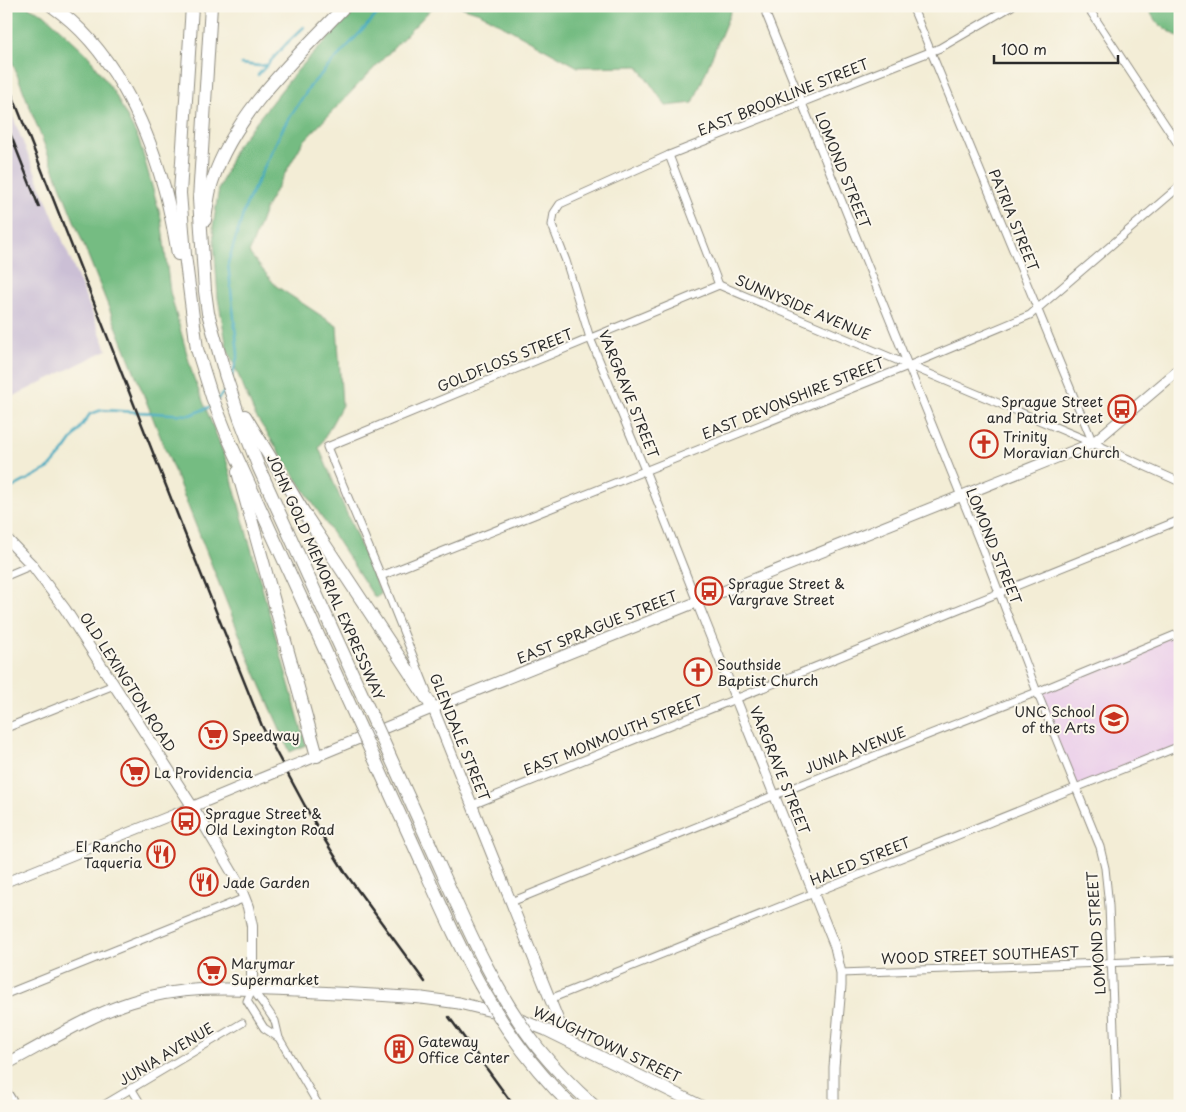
<svg xmlns="http://www.w3.org/2000/svg" width="1186" height="1112" font-family="'Playpen Sans',sans-serif">
<style>
.built{fill:#ecd1ea}
.industrial{fill:#cbbfd5}
.forest{fill:#74bc82;stroke:#507456}
.lines{fill:none;stroke-linecap:round;stroke-linejoin:round}
.stream{stroke:#40a9c0;stroke-width:2.5}
.minor-casing{stroke:#8f8c80;stroke-width:9}
.tertiary-casing{stroke:#8f8c80;stroke-width:11}
.secondary-casing{stroke:#8f8c80;stroke-width:12}
.primary-casing{stroke:#8f8c80;stroke-width:13}
.motorway-casing{stroke:#8f8c80;stroke-width:14}
.minor{stroke:#fff;stroke-width:7}
.tertiary{stroke:#fff;stroke-width:9}
.secondary{stroke:#fff;stroke-width:10}
.primary{stroke:#fff;stroke-width:11}
.motorway{stroke:#fff;stroke-width:12}
.rail{stroke:#2b2b2b;stroke-width:2.5}
.secondary-bridge-casing{stroke:#8f8c80;stroke-width:12;stroke-linecap:butt}
.primary-bridge-casing{stroke:#8f8c80;stroke-width:13;stroke-linecap:butt}
.motorway-bridge-casing{stroke:#8f8c80;stroke-width:14;stroke-linecap:butt}
.secondary-bridge{stroke:#fff;stroke-width:10}
.primary-bridge{stroke:#fff;stroke-width:11}
.motorway-bridge{stroke:#fff;stroke-width:12}
.labels{text-anchor:middle;dominant-baseline:central;stroke-width:4;stroke-linejoin:round;paint-order:stroke}
.street-label{font-size:14px;fill:#2b2b2b;stroke:#fbf7ec}
.poi-label{font-size:14px;fill:#2b2b2b;stroke:#fbf7ec;text-anchor:start}
</style>
<rect width="100%" height="100%" fill="#fbf7ec"/>
<filter id="ink" filterUnits="userSpaceOnUse"><feTurbulence type="fractalNoise" baseFrequency=".02" numOctaves="2"/><feDisplacementMap in="SourceGraphic" scale="10" xChannelSelector="R" yChannelSelector="G"/><feConvolveMatrix kernelMatrix="1 2 1 2 8 2 1 2 1" color-interpolation-filters="sRGB"/></filter>
<filter id="wash" filterUnits="userSpaceOnUse"><feTurbulence type="fractalNoise" baseFrequency=".0096" numOctaves="4" result="noise"/><feDisplacementMap in="SourceGraphic" scale="20" xChannelSelector="R" yChannelSelector="G"/><feGaussianBlur stdDeviation="1.12" result="paint"/><feColorMatrix in="noise" values="0 0 0 0 0 0 0 0 0 0 0 0 0 0 0 0 0 1.4 0 .05"/><feComposite in="paint" operator="in"/></filter>
<g filter="url(#wash)">
<rect width="100%" height="100%" fill="#f3edd6"/>
<polygon class="built" points="1180,633 1180,746 1077,787 1037,692"/>
<polygon class="industrial" points="6,100 107,350 6,400"/>
<g class="forest">
<polygon points="6,6 26,6 44,14 87,54 115,94 139,140 161,218 170,292 193,376 227,462 306,745 290,752 248,656 67,203 6,46"/>
<polygon points="359,6 434,6 303,142 266,207 249,253 276,286 337,326 342,405 319,448 381,594 375,598 255,415 227,348 218,298 213,227 219,188 236,147 295,73"/>
<polygon points="458,6 733,6 693,103 666,106 638,66 578,67 480,13"/>
<polygon points="1146,6 1180,6 1180,38 1157,23"/>
</g>
<g class="lines">
<g class="stream">
<polyline points="241,64 259,66 266,65"/>
<polyline points="258,75 286,44 304,27"/>
<polyline points="231,379 238,354 228,263 246,205 284,126 311,85 385,6"/>
<polyline points="217,400 225,391"/>
<polyline points="6,491 49,468 64,451 90,414 102,410 190,415 212,406"/>
</g>
</g>
</g>
<g filter="url(#ink)">
<g class="lines">
<g class="minor-casing">
<g id="minor">
<polyline points="912,6 1093,443"/>
<polyline points="1087,6 1180,147"/>
<polyline points="766,14 982,548 1037,692 1100,847 1105,868 1109,906 1117,1106"/>
<polyline points="669,155 719,285"/>
<polyline points="719,285 1093,443 1180,482"/>
<polyline points="6,576 32,565"/>
<polyline points="381,576 908,366 1030,315 1180,186"/>
<polyline points="697,602 645,470 590,338 566,261 552,225 554,213 560,204 669,155 940,48 1012,6"/>
<polyline points="427,691 381,576 327,447 719,285"/>
<polyline points="6,728 114,685"/>
<polyline points="472,805 1180,520"/>
<polyline points="511,902 775,795 1037,692 1180,633"/>
<polyline points="841,973 1180,960"/>
<polyline points="6,994 245,898"/>
<polyline points="550,999 1180,746"/>
<polyline points="279,1038 264,1028 247,1001 252,989 264,1005 275,1021 279,1038 319,1106"/>
<polyline points="131,1088 142,1106"/>
<polyline points="6,1090 16,1106"/>
<polyline points="102,1106 242,1023"/>
</g>
</g>
<g class="tertiary-casing">
<g id="tertiary">
<polyline points="697,602 835,947 841,973 841,986 834,1067 834,1106"/>
<polyline points="6,882 192,807"/>
</g>
</g>
<g class="secondary-casing">
<g id="secondary">
<polyline points="6,538 32,565 65,609 203,823 239,884 248,907 252,926 252,989"/>
<polyline points="433,708 566,1039"/>
<polyline points="300,763 433,708 1093,443 1180,369"/>
<polyline points="192,807 279,771"/>
</g>
</g>
<g class="primary-casing">
<g id="primary">
<polyline points="459,1003 508,1015 546,1030 701,1106"/>
<path d="M 6,1064 C 47,1043 87,1016 131,1002 C 185,984 242,989 297,991 C 339,993 380,995 422,998"/>
</g>
</g>
<g class="motorway-casing">
<g id="motorway">
<path d="M 52,6 C 111,47 145,120 164,187 C 170,208 174,231 178,254"/>
<polyline points="192,6 180,193 185,255 197,349 212,397 229,440 355,716"/>
<polyline points="211,6 199,199 205,291 208,313 225,374 240,419 259,468 369,710"/>
<path d="M 205,220 C 207,207 208,194 212,182 C 235,112 296,58 345,6"/>
<polyline points="245,416 306,516 433,708"/>
<polyline points="238,472 317,756"/>
<polyline points="388,752 427,838"/>
<polyline points="374,758 411,839"/>
</g>
</g>
<use href="#minor" class="minor"/>
<use href="#tertiary" class="tertiary"/>
<use href="#secondary" class="secondary"/>
<use href="#primary" class="primary"/>
<use href="#motorway" class="motorway"/>
<g class="rail">
<polyline points="6,79 185,534 262,726 305,806 326,842 346,874 425,982"/>
<polyline points="6,123 39,207"/>
<polyline points="449,1017 514,1106"/>
</g>
<g class="secondary-bridge-casing">
<polyline id="secondary-bridge" points="279,771 300,763"/>
</g>
<g class="primary-bridge-casing">
<polyline id="primary-bridge" points="422,998 459,1003"/>
</g>
<g class="motorway-bridge-casing">
<g id="motorway-bridge">
<polyline points="369,710 388,752"/>
<polyline points="355,716 374,758"/>
<path d="M 427,838 C 460,910 489,985 538,1048 C 555,1069 574,1088 594,1106"/>
<path d="M 411,839 C 456,938 491,1029 572,1106"/>
</g>
</g>
<use href="#secondary-bridge" class="secondary-bridge"/>
<use href="#primary-bridge" class="primary-bridge"/>
<use href="#motorway-bridge" class="motorway-bridge"/>
</g>
</g>
<defs>
<g id="bus-ring" transform="scale(1.4375)"><circle r="9.5" fill="#fbf7ec" stroke="#c8321e" stroke-width="1.5"/><path d="M-5-6H5V4H4V6H2V4H-2V6H-4V4H-5ZM-3.5-4V0h7V-4ZM-3.5 1.2v1.5H-2V1.2ZM2 1.2v1.5H3.5V1.2Z" fill="#c8321e"/></g>
<g id="church-ring" transform="scale(1.4375)"><circle r="9.5" fill="#fbf7ec" stroke="#c8321e" stroke-width="1.5"/><path d="M-1.2-6h2.4v3.5h3.3v2.4h-3.3V6h-2.4V-.1h-3.3v-2.4h3.3Z" fill="#c8321e"/></g>
<g id="university-ring" transform="scale(1.4375)"><circle r="9.5" fill="#fbf7ec" stroke="#c8321e" stroke-width="1.5"/><path d="M0-5L7-2L0 1L-7-2ZM-4 1L0 2.5L4 1V4Q0 6-4 4Z" fill="#c8321e"/></g>
<g id="supermarket-ring" transform="scale(1.4375)"><circle r="9.5" fill="#fbf7ec" stroke="#c8321e" stroke-width="1.5"/><path d="M-6-5.5h2.5l.6 2H6L4.5 2H-2.5L-4.4-4H-6ZM-1.5 3.2a1.3 1.3 0 1 0 .1 0ZM3 3.2a1.3 1.3 0 1 0 .1 0Z" fill="#c8321e"/></g>
<g id="restaurant-ring" transform="scale(1.4375)"><circle r="9.5" fill="#fbf7ec" stroke="#c8321e" stroke-width="1.5"/><path d="M-5-6h1v4h1v-4h1v4h1v-4h1v5L-1.5 .5V6h-2V.5L-5-1ZM5-6V6H3V1.5H1.5Q1.5-4 5-6Z" fill="#c8321e"/></g>
<g id="building-ring" transform="scale(1.4375)"><circle r="9.5" fill="#fbf7ec" stroke="#c8321e" stroke-width="1.5"/><path d="M-4-6H4V6H1V3H-1V6H-4ZM-2.5-4.3h1.7v1.8h-1.7ZM.8-4.3h1.7v1.8H.8ZM-2.5-1h1.7V.8h-1.7ZM.8-1h1.7V.8H.8Z" fill="#c8321e"/></g>
</defs>
<g fill-rule="evenodd">
<use href="#bus-ring" x="1122" y="409"/>
<use href="#church-ring" x="984" y="444"/>
<use href="#bus-ring" x="709" y="591"/>
<use href="#church-ring" x="698" y="672"/>
<use href="#university-ring" x="1114" y="719"/>
<use href="#supermarket-ring" x="213" y="735"/>
<use href="#supermarket-ring" x="135" y="772"/>
<use href="#bus-ring" x="186" y="821"/>
<use href="#restaurant-ring" x="161" y="854"/>
<use href="#restaurant-ring" x="204" y="882"/>
<use href="#supermarket-ring" x="212" y="971"/>
<use href="#building-ring" x="399" y="1049"/>
</g>
<g class="labels">
<g class="street-label">
<text transform="translate(783 97) rotate(-22)">EAST BROOKLINE STREET</text>
<text transform="translate(843 170) rotate(68)">LOMOND STREET</text>
<text transform="translate(1014 220) rotate(68)">PATRIA STREET</text>
<text transform="translate(803 307) rotate(23)">SUNNYSIDE AVENUE</text>
<text transform="translate(505 360) rotate(-22)">GOLDFLOSS STREET</text>
<text transform="translate(629 394) rotate(68)">VARGRAVE STREET</text>
<text transform="translate(793 398) rotate(-22)">EAST DEVONSHIRE STREET</text>
<text transform="translate(994 546) rotate(68)">LOMOND STREET</text>
<text transform="translate(326 577) rotate(66)">JOHN GOLD MEMORIAL EXPRESSWAY</text>
<text transform="translate(597 627) rotate(-22)">EAST SPRAGUE STREET</text>
<text transform="translate(128 682) rotate(57)">OLD LEXINGTON ROAD</text>
<text transform="translate(613 735) rotate(-22)">EAST MONMOUTH STREET</text>
<text transform="translate(460 737) rotate(68)">GLENDALE STREET</text>
<text transform="translate(855 750) rotate(-21)">JUNIA AVENUE</text>
<text transform="translate(780 770) rotate(68)">VARGRAVE STREET</text>
<text transform="translate(860 861) rotate(-22)">HALED STREET</text>
<text transform="translate(1096 933) rotate(-94)">LOMOND STREET</text>
<text transform="translate(980 955) rotate(-2)">WOOD STREET SOUTHEAST</text>
<text transform="translate(607 1044) rotate(25)">WAUGHTOWN STREET</text>
<text transform="translate(166 1054) rotate(-31)">JUNIA AVENUE</text>
</g>
<g class="poi-label">
<text x="1103" y="401" text-anchor="end">Sprague Street<tspan x="1103" dy="16">and Patria Street</tspan></text>
<text x="1003" y="436">Trinity<tspan x="1003" dy="16">Moravian Church</tspan></text>
<text x="728" y="583">Sprague Street &amp;<tspan x="728" dy="16">Vargrave Street</tspan></text>
<text x="717" y="664">Southside<tspan x="717" dy="16">Baptist Church</tspan></text>
<text x="1095" y="711" text-anchor="end">UNC School<tspan x="1095" dy="16">of the Arts</tspan></text>
<text x="232" y="735">Speedway</text>
<text x="154" y="772">La Providencia</text>
<text x="205" y="813">Sprague Street &amp;<tspan x="205" dy="16">Old Lexington Road</tspan></text>
<text x="142" y="846" text-anchor="end">El Rancho<tspan x="142" dy="16">Taqueria</tspan></text>
<text x="223" y="882">Jade Garden</text>
<text x="231" y="963">Marymar<tspan x="231" dy="16">Supermarket</tspan></text>
<text x="418" y="1041">Gateway<tspan x="418" dy="16">Office Center</tspan></text>
</g>
</g>
<rect width="1186" height="1112" fill="none" stroke="#fbf7ec" stroke-width="25"/>
<path d="M994 55v8h124v-8" fill="none" stroke="#2b2b2b" stroke-width="2.5"/>
<text x="1001" y="55" font-size="15" fill="#2b2b2b" stroke="#fbf7ec" stroke-width="4" paint-order="stroke">100 m</text>
</svg>
